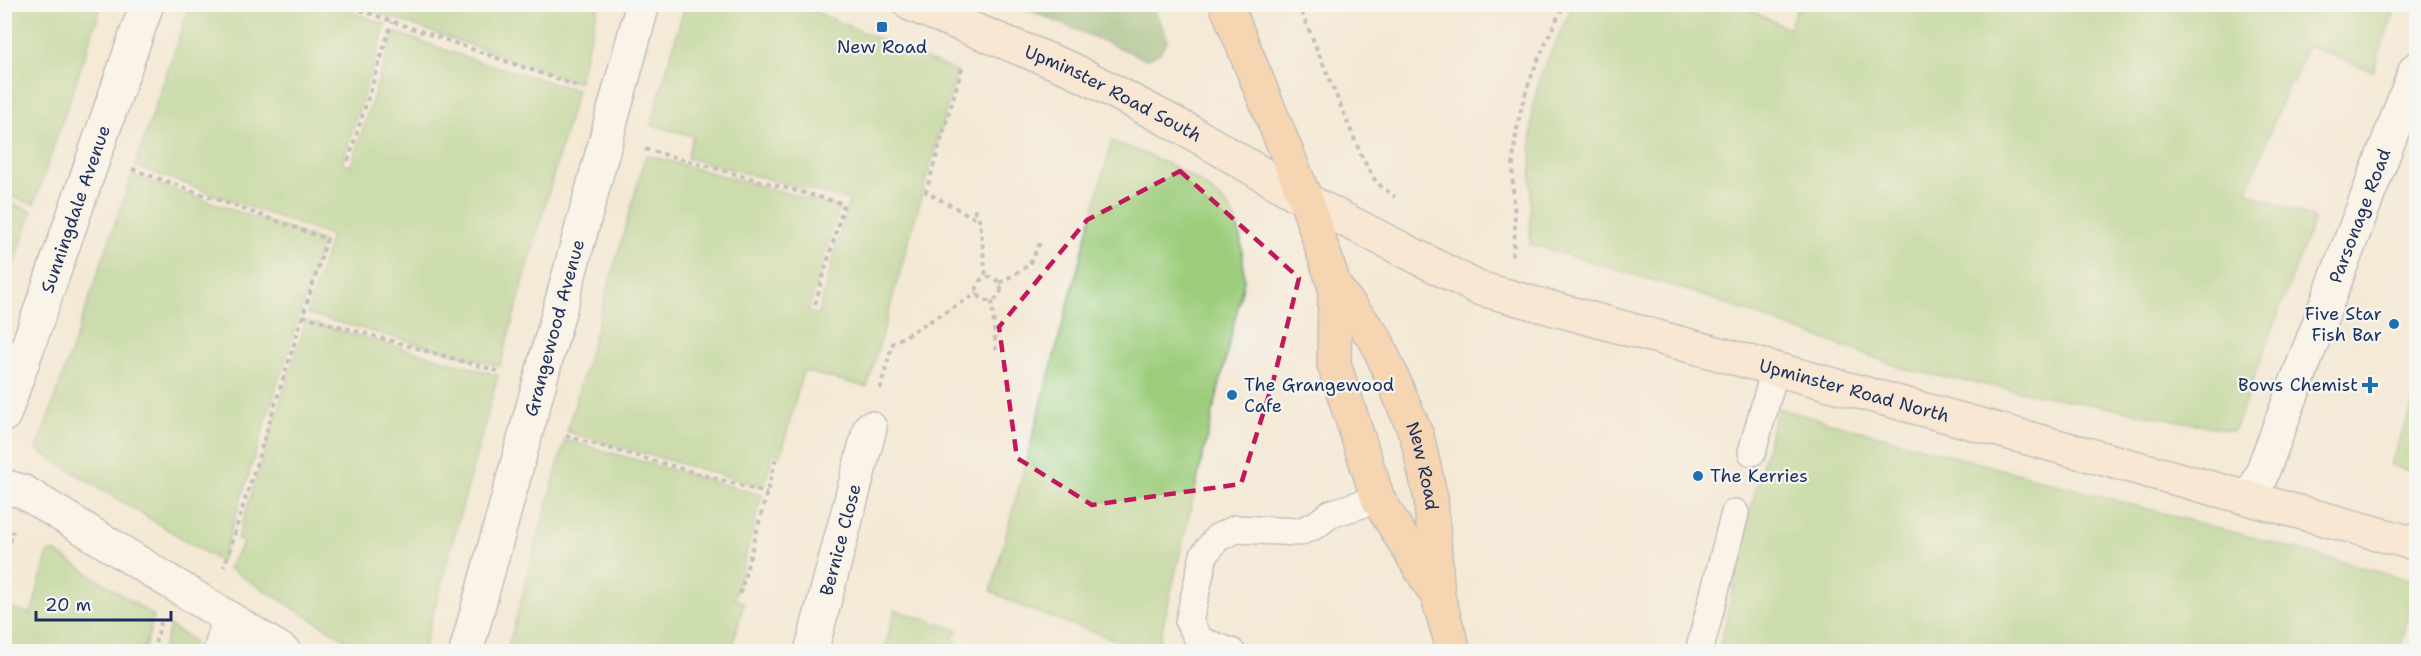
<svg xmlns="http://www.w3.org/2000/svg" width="2421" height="656" font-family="'Shantell Sans',sans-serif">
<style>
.green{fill:#9dcd7c;stroke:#5c7e6d;stroke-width:1.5}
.forest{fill:#7eb06c;stroke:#4c7065;stroke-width:1.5}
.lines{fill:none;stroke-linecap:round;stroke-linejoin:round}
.lane-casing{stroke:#888c9a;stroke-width:30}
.street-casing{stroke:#888c9a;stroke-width:36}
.secondary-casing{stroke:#888c9a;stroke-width:36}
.primary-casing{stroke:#888c9a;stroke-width:36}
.path{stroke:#888c9a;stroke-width:4;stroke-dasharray:4.5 4.5;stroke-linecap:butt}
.lane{stroke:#fff;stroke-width:27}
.street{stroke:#fff;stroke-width:33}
.secondary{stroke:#fde4d0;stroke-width:33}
.primary{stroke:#f9bc8a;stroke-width:33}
.marked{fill:none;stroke:#c2185b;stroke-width:4.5;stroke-dasharray:12 8;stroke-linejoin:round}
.poi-dot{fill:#1f6fb2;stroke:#f6f6f2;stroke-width:2}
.labels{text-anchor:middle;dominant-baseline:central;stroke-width:4.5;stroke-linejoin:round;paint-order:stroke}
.poi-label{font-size:18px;fill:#1b2f5e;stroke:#f6f6f2;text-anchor:end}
.street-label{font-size:18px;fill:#1b2f5e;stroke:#f6f6f2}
</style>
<rect width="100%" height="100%" fill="#f6f6f2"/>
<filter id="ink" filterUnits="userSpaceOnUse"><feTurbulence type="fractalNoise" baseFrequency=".0167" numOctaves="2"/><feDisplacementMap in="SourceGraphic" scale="12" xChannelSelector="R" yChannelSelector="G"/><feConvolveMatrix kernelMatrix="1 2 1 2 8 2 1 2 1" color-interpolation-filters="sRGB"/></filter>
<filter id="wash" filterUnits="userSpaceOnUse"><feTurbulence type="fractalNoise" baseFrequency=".008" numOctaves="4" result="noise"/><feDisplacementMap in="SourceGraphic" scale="24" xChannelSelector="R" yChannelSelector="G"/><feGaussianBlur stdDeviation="1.35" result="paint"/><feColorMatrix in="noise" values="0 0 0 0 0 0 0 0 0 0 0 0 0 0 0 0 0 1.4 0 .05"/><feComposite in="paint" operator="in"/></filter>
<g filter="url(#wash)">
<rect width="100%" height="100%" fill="#f4e9d6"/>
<g class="green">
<polygon points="5,4 102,5 34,204 5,194"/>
<polygon points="1799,4 2397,5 2373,71 2307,46 2293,83 2289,82 2247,192 2314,219 2234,431 1911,371 1693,292 1530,244 1532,109 1542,71 1573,5 1740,5 1789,29"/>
<polygon points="190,5 331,5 386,24 342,163 351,166 394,32 477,61 577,90 500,366 307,314 331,236 135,166"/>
<polygon points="356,5 599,5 578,83"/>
<polygon points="685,5 799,5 957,72 867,387 803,371 781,455 773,453 764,487 567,432 646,155 839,207 808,312 818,314 849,200 687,158 693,136 651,125"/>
<path d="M 1112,141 C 1149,155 1205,176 1230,210 C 1241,224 1244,263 1244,281 L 1157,651 L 1148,651 L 1027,609 L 991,591 Z"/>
<polygon points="132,175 323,241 221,562 37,450"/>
<polygon points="5,202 32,211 5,290 4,202"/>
<polygon points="306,321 498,375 423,651 364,651 228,568 244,542 237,539"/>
<polygon points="2416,397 2416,473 2390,465"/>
<polygon points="1777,408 2416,582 2400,651 1719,652 1749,516"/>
<polygon points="565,440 762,495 734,599 744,602 731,651 507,651"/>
<polygon points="48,552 56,552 154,616 144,651 5,651 5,606 31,614"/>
<polygon points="895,610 959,630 952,637 965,651 884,651"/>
<polygon points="170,626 194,641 192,651 162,651"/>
</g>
<polygon class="forest" points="1017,5 1152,5 1168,39 1159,54 1146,59"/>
</g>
<g filter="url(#ink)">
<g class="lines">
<g class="lane-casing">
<g id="lane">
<polyline points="1752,452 1775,369"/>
<polyline points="1231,652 1200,641 1189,622 1204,555 1217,538 1236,529 1299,532 1316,525 1330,514 1378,499"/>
<polyline points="1699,652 1735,513"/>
</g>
</g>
<g class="street-casing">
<g id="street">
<path id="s1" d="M 4,415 L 147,4"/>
<polyline points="4,486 24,492 284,652"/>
<path id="s2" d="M 2252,499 L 2416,69"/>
<polyline points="220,652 229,619"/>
<path id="s3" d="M 466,652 L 643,4"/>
<path id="s4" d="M 811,652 L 870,428"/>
</g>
</g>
<g class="secondary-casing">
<g id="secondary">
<path id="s5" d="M 910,4 L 1071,69 L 1191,132 L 1306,200 L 1478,288 L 2416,544"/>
</g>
</g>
<g class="primary-casing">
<g id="primary">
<polyline points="1226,4 1306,200 1335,287 1334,364 1378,499 1438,597"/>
<path id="s6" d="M 1335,287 L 1376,340 L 1417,436 L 1431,499 L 1438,597 L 1454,652"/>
</g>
</g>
<g class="path">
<polyline points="343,4 580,87"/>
<polyline points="1298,4 1362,157 1376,182 1395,197"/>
<polyline points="962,68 926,192 980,221"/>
<polyline points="645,149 844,204 814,308"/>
<polyline points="348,161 392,22"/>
<polyline points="132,169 327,239 224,567"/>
<polyline points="974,209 980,221 986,278"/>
<path d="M 1512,256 C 1519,225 1511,195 1513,164 C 1517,99 1536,63 1564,4"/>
<circle cx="989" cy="289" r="12"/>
<polyline points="1000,283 1029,265 1041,241"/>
<polyline points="992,301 996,350"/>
<polyline points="303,316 501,372"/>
<polyline points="880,389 893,343 978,293"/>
<polyline points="566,436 767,493"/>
<polyline points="4,559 13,531"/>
<polyline points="740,594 776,458"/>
<polyline points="153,652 161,622"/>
</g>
<use href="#lane" class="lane"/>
<use href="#street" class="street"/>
<use href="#secondary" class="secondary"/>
<use href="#primary" class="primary"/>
</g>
</g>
<path d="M0 0H2421V656H0ZM 1180,171 L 1299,278 L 1273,382 L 1241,484 L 1092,505 L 1017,458 L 999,327 L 1087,220 Z" fill="#f4e9d6" fill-opacity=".55" fill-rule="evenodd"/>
<path class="marked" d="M 1180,171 L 1299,278 L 1273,382 L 1241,484 L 1092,505 L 1017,458 L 999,327 L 1087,220 Z"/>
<g class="poi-dot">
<rect x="876" y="21" width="12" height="12" rx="3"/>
<circle cx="2394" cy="324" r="6"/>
<path d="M2367 376h6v6h6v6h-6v6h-6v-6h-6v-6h6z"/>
<circle cx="1232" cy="395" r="6"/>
<circle cx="1698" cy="476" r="6"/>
</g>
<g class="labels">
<g class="poi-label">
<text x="882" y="47" text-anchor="middle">New Road</text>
<text x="2382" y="314">Five Star<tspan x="2382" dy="21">Fish Bar</tspan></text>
<text x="1244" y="385" text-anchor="start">The Grangewood<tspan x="1244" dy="21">Cafe</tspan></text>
<text x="2358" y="385">Bows Chemist</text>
<text x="1710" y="476" text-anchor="start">The Kerries</text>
</g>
<g class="street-label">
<text stroke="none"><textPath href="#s5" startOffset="222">Upminster Road South</textPath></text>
<text stroke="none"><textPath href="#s1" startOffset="218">Sunningdale Avenue</textPath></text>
<text stroke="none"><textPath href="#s2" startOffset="303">Parsonage Road</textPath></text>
<text stroke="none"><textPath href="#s3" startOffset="336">Grangewood Avenue</textPath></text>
<text stroke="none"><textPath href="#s5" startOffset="1026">Upminster Road North</textPath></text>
<text stroke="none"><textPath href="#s6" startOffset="202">New Road</textPath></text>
<text stroke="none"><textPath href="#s4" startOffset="116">Bernice Close</textPath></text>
</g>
</g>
<rect width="2421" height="656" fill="none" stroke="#f6f6f2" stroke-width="24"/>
<path d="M36 611v9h135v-9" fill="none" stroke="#1b2f5e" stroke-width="3"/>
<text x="45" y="611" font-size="18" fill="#1b2f5e" stroke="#f6f6f2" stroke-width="4.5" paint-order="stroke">20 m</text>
</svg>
